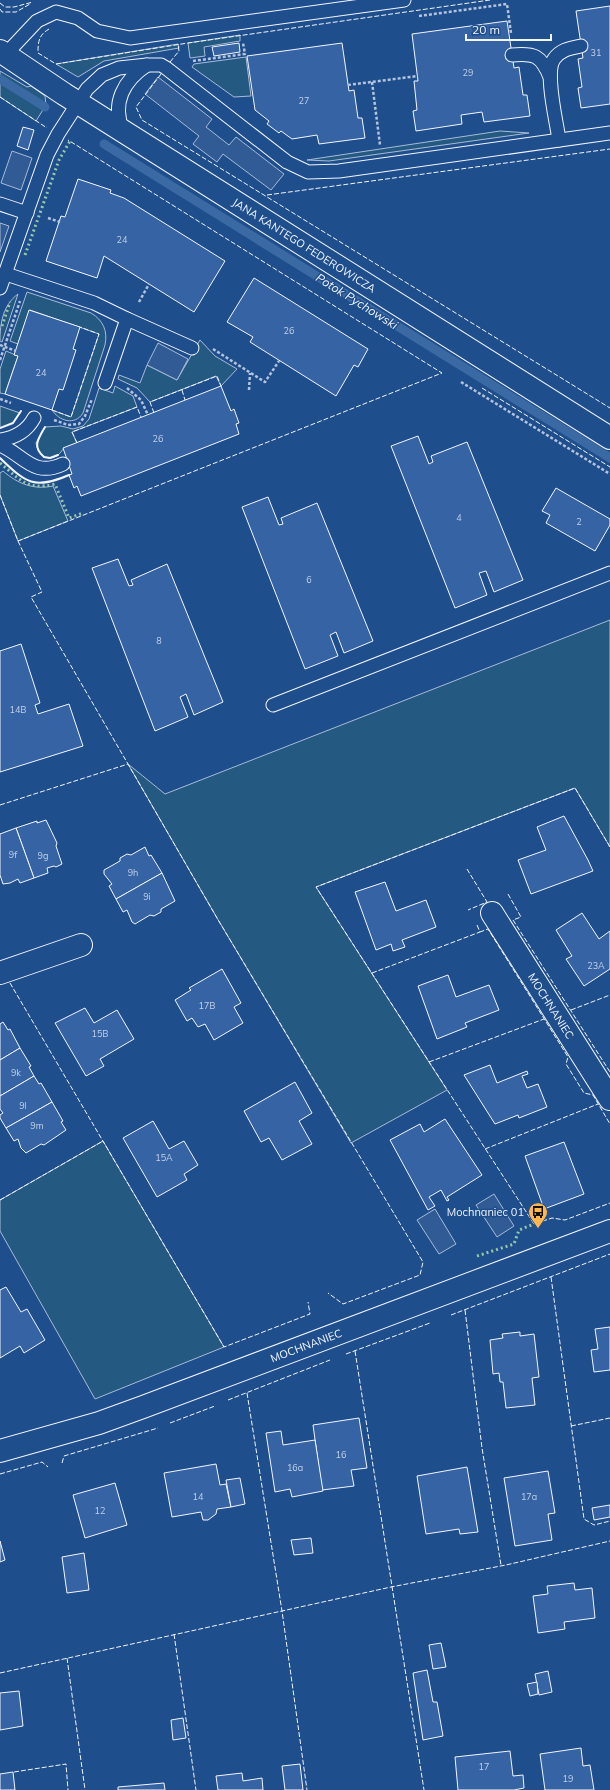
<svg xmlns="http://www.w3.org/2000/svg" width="610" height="1790" font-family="Mulish,sans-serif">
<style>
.green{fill:#245a82;stroke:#a8bbd7}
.parking{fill:#305b95;stroke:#a8bbd7}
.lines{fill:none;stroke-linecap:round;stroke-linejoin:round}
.stream{stroke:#3b69a3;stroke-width:9}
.building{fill:#3563a3;stroke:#f2f6ff}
.service-casing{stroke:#f2f6ff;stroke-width:15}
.minor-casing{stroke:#f2f6ff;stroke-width:24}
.path{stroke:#b3c4dc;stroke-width:2.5;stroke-dasharray:3 2;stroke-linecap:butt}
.service{stroke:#1f4e8c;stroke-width:13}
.minor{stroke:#1f4e8c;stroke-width:22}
.hedge{stroke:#97c8a6;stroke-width:3;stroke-dasharray:2 3;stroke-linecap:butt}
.fence{stroke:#f2f6ff;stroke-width:1;stroke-dasharray:5 2;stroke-linecap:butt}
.wall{stroke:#f2f6ff;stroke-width:2}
.labels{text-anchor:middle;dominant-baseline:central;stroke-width:3;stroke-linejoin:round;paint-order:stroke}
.number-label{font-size:9px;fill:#c3d1e8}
.street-label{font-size:11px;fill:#f2f6ff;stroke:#1f4e8c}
.poi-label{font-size:11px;fill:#f2f6ff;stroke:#1f4e8c;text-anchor:end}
.water-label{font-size:12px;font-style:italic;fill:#f2f6ff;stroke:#1f4e8c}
</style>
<rect width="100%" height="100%" fill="#1f4e8c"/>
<g class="green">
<polygon points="240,35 240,41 204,47 205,56 190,58 188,43"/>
<polygon points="178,44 179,48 104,61 78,77 56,64"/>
<polygon points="246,57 251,96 234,97 192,67 194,64"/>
<polygon points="0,71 27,87 31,86 45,96 46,105 36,121 0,97"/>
<polygon points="500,131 529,133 329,161 307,160"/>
<path d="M 27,292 L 91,313 C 103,320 108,331 105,345 L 83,413 C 75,426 59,421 52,410 L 71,417 L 99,334 L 30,310 L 18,344 L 10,341 Z"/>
<path d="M 18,294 L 2,342 L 0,341 C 0,323 3,305 18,294 Z"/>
<polygon points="200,340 215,356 237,369 221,386 216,376 150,402 137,388 118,379 119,375 140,383 147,365 177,380"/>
<polygon points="6,351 18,356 5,394 0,393 0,369"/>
<path d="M 115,386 L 133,396 L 137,407 L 72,432 L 77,443 C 73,445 68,446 65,448 C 62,449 61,453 58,455 C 47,463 38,454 36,443 L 45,427 L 61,426 L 73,429 L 83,426 L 89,419 L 99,388 L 113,393 Z"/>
<polygon points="0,406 20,413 13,423 0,428"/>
<path d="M 3,471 C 18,484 34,490 53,486 L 68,521 L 18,541 L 0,495 L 0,473 Z"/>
<polygon points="610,620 610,847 575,788 316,887 447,1090 351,1143 217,918 128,764 165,794"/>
<polygon points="103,1141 224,1347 95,1399 0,1231 0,1200"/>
</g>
<g class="parking">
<polygon points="158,77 212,119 206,127 229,145 236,137 284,174 271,190 223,154 217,162 193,144 199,136 145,94"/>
<polygon points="12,151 32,158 21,190 1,183"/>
<polygon points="0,223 9,226 0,252"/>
<polygon points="158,343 188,359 177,380 147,365"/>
<polygon points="494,1194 514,1226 497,1237 476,1205"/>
<polygon points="435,1209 456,1244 439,1254 417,1220"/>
</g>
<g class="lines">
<g class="stream">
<polyline points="0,79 45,107"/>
<polyline points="104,144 610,458"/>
</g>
</g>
<g class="building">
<polygon points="610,6 610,104 581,108 578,88 582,87 578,59 583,58 576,11"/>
<polygon points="507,21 514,68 519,67 523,95 527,95 530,116 484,122 482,112 461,115 462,124 416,131 413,111 417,110 414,81 418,81 412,34"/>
<polygon points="239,43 240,52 214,56 212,47"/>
<polygon points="342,43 349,91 354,90 358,118 362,118 365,138 319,144 317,135 292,139 281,131 279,133 267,124 269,121 255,110 247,56"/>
<polygon points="23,127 34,130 28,150 17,146"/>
<polygon points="78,179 111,190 110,193 124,198 225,261 194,312 104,256 97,278 46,261 61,216 65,217"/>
<polygon points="254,278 368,349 358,367 354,365 336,396 250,342 253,337 227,322"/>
<polygon points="29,310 80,327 73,349 76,350 63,390 59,389 52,410 5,394 18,356 14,355"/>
<polygon points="221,386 231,411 234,409 239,423 236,424 239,434 81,496 77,486 74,488 69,475 72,474 63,448"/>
<polygon points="418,436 429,464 433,462 431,456 467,442 523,580 494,592 486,571 479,573 487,595 455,608 391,446"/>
<polygon points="556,488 610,519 610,525 595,551 546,523 550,515 542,511"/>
<polygon points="268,497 279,525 283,524 281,518 317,503 373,641 344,653 336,632 330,635 338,656 305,669 242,507"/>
<polygon points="118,559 129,586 133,585 131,580 167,564 223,702 194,715 186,694 180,697 188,717 155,731 92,568"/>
<polygon points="21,644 40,703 35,705 38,714 69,704 83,746 0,772 0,651"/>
<polygon points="564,816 588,860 593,871 531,894 518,860 546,850 537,827"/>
<polygon points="46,820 57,843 56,846 62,864 56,867 54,866 47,868 48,873 34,878 16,828 37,821 37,823"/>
<polygon points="16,828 34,878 20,883 18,879 10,883 3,884 0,875 0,834"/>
<polygon points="145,847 149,856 151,855 162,873 116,899 109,886 112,884 104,874 104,870 120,861 120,858 127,854 131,855"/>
<polygon points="162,873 175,901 161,909 161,912 154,916 150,915 135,924 132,922 127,910 123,912 116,899"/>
<polygon points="385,882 396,911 426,900 436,927 402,940 405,947 393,951 391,944 376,950 355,892"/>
<polygon points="582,913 599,939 610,931 610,969 584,986 566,959 572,956 556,930"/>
<polygon points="222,969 241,1003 234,1007 243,1023 214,1040 205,1024 198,1027 192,1018 187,1021 175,1000 191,990 189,988"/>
<polygon points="448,975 456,997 489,985 499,1010 465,1023 467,1027 437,1039 418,986"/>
<polygon points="85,1008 94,1023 117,1010 134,1039 100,1059 104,1066 86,1076 55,1023"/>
<polygon points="3,1022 8,1030 10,1029 20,1048 0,1060 0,1024"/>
<polygon points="20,1048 31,1066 29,1067 34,1076 0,1096 0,1060"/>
<polygon points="490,1065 497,1083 527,1071 528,1074 522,1076 527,1088 538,1084 547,1107 519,1118 518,1115 495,1124 464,1075"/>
<polygon points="34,1076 39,1084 41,1083 52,1102 6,1128 0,1118 0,1115 3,1113 0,1109 0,1096"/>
<polygon points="295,1082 312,1113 299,1121 312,1144 282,1160 269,1138 261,1142 244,1111"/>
<polygon points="52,1102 63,1121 61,1122 66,1130 44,1145 41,1144 26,1153 21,1148 18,1139 14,1141 6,1128"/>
<polygon points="445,1119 482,1175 447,1197 449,1200 447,1201 441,1190 429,1197 435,1206 428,1210 390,1140 420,1124 424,1132"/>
<polygon points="153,1121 169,1149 184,1141 198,1165 184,1174 187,1180 157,1197 123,1138"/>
<polygon points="564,1142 584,1194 544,1209 525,1156"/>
<polygon points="6,1287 21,1312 27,1309 45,1340 24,1353 20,1346 0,1358 0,1290"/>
<polygon points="610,1327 610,1370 594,1372 591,1350 598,1349 595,1329"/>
<polygon points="520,1332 520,1336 534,1334 539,1377 532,1378 535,1405 506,1408 503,1382 500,1382 499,1373 493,1374 490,1340 503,1338 502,1334"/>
<polygon points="359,1418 367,1468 351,1470 354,1486 322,1490 313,1425"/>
<polygon points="281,1431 283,1445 315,1440 323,1491 292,1497 290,1489 275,1492 266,1433"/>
<polygon points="216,1464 220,1485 226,1484 231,1507 217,1509 216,1514 208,1520 203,1520 201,1512 172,1517 164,1473"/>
<polygon points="467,1467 478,1532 460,1534 459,1529 426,1534 417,1476"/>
<polygon points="548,1471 555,1513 548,1514 552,1540 515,1546 504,1478"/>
<polygon points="240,1478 245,1504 231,1507 226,1480"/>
<polygon points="115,1483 127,1525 85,1538 73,1495"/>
<polygon points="610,1505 610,1517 594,1520 592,1508"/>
<polygon points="311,1538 313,1553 294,1555 291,1540"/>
<polygon points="0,1541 5,1560 0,1562"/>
<polygon points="84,1553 89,1590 67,1593 62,1557"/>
<polygon points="574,1583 575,1590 592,1588 595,1618 564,1622 565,1629 538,1633 533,1596 548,1594 547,1586"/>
<polygon points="441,1643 446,1667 433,1669 429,1645"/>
<polygon points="427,1670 433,1702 437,1702 443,1736 423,1740 413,1673"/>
<polygon points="548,1671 552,1692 539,1695 535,1674"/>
<polygon points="537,1682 538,1694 530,1696 527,1684"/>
<polygon points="19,1691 23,1726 0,1730 0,1693"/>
<polygon points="183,1718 186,1738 173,1740 171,1720"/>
<polygon points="581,1748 583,1766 590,1765 594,1790 545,1790 540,1754"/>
<polygon points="510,1751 513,1776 523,1775 524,1788 514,1790 458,1790 455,1757"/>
<polygon points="300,1764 303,1790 285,1790 282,1766"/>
<polygon points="13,1772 15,1790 0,1790 0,1774"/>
<polygon points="242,1773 243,1781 262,1778 263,1790 218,1790 216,1776"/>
<polygon points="164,1783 165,1790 118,1790 118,1787"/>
</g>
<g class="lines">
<g class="service-casing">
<g id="service">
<polyline points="5,55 37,21 56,12 78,18 97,31 130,38 404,0"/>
<path d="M 512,55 C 534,53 541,55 550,77"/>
<path d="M 123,131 C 111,103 124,80 147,65"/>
<path d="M 559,140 C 557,123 544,73 554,59 C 561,49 571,48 581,46"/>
<polyline points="0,204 27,213"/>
<polyline points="6,274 94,303 127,319 105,383"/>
<polyline points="0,288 47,155 58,134 87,89 102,75 119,68 147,65 161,65 166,68 287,162 308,172 339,171 610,133"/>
<polyline points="127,319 192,348"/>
<path d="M 0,440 C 14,438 27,431 34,418"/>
<path d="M 0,445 C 24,455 33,478 63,464"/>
<polyline points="273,705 610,573"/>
</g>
</g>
<g class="minor-casing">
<g id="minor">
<path id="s1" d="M 0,51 L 64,94 L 610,438"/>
<path id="s2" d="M 492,913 L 610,1099"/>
<polyline points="0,973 81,945"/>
<path id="s3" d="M 0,1451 L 99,1423 L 143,1407 L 610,1231"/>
</g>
</g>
<g class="path">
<polyline points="419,16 507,4 511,33"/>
<polyline points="193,61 245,54 243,43"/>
<polyline points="372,82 380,145"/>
<polyline points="348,85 418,76"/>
<polyline points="48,218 60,222"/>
<polyline points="139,302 149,284"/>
<polyline points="0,345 16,351"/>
<polyline points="213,349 265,382 279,361"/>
<polyline points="0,360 20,301"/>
<polyline points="461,382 610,474"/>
<polyline points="127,388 141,400 148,415"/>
<polyline points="249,390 250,373"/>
<polyline points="0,399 11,403"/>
<polyline points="54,420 68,425 79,424 85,416 92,399"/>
</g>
<use href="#service" class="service"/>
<use href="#minor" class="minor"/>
<g class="hedge">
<polyline points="25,255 59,160 70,141"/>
<polyline points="2,326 10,302"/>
<path d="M 0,463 C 20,479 26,491 55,484 L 69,518 L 83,513"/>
<polyline points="477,1256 514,1244 519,1230 534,1224"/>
</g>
<g class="fence">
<polyline points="0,3 5,7 14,7 33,2"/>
<polyline points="0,9 2,12 16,12 30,4"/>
<path d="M 49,29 C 39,35 38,41 38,53 L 56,64 L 188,43 L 490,0"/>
<polyline points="170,62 179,51 178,44"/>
<polyline points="161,74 136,107 142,120 610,408"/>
<polyline points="0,97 47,128"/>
<polyline points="267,195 610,149"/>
<polyline points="482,388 610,467"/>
<polyline points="182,390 185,400"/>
<polyline points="52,410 71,417 99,334 80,327"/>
<polyline points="154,413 150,402 217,376 221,386"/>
<polyline points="77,443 72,432 137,407 141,417"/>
<polyline points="0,495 18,541 442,373 68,140"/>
<polyline points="18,541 42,592 31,597 128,764"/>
<polyline points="0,805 128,764 217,918 423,1262 420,1275 343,1304 328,1293"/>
<polyline points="610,847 575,788 316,887 534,1224 552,1218 565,1220 610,1203"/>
<polyline points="467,869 487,902 468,910"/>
<polyline points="508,894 521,917 513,920 610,1072"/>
<polyline points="477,925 480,932 488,929 568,1057 566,1064 584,1093 593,1095 610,1124"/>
<polyline points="372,973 480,932"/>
<polyline points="10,983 224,1347 310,1314 308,1302"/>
<polyline points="571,1010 610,995"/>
<polyline points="429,1062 544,1019"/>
<polyline points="485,1149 598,1104"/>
<polyline points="0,1200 103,1141"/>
<polyline points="551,1277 584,1519 594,1525 610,1521"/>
<polyline points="465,1310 482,1448 501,1565"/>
<polyline points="451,1315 610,1254"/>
<polyline points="355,1351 424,1790"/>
<polyline points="346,1354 430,1323"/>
<polyline points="247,1393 282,1611 307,1790"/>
<polyline points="228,1400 330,1360"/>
<polyline points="170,1423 215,1406"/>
<polyline points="571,1426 610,1418"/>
<polyline points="62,1463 64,1456 158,1428"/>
<polyline points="0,1474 42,1462 48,1467"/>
<polyline points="174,1634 196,1790"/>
<polyline points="67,1658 85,1790"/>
<polyline points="0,1673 391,1587 506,1565 610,1541"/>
<polyline points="14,1772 66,1764 68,1790"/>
</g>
<g class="wall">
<path d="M 45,427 C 38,439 32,447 44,457 L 50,458 L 58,455"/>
<polyline points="0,428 13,423 21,411"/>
<path d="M 0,458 C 26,483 34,490 69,475"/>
</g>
</g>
<defs>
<g id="bus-pin" transform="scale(1)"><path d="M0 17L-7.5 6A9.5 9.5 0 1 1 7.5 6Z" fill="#ffb74d" stroke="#1f4e8c"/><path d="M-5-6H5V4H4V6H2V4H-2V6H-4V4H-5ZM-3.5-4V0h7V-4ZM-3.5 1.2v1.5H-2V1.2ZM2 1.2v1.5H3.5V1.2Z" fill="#111"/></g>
</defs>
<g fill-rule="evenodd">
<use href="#bus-pin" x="538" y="1212"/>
</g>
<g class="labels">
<g class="number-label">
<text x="596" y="52">31</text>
<text x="468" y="72">29</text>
<text x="304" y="100">27</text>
<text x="122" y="239">24</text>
<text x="289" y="330">26</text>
<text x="41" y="372">24</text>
<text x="158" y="438">26</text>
<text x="459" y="517">4</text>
<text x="579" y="521">2</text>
<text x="309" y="579">6</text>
<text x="159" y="640">8</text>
<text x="18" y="709">14B</text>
<text x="13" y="854">9f</text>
<text x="43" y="855">9g</text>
<text x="133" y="872">9h</text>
<text x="147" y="896">9i</text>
<text x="596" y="965">23A</text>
<text x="207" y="1005">17B</text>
<text x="100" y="1033">15B</text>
<text x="16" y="1072">9k</text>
<text x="23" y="1105">9l</text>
<text x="37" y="1125">9m</text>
<text x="164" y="1157">15A</text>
<text x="341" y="1454">16</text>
<text x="295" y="1467">16a</text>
<text x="198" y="1496">14</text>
<text x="529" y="1496">17a</text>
<text x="100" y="1510">12</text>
<text x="484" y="1766">17</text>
<text x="568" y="1778">19</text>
</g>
<g class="street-label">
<text stroke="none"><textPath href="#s1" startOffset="361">JANA KANTEGO FEDEROWICZA</textPath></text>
<text stroke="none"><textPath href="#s2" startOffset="110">MOCHNANIEC</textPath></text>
<text stroke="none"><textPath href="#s3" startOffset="324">MOCHNANIEC</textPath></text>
</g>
<g class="poi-label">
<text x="524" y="1212">Mochnaniec 01</text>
</g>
<g class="water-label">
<text transform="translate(357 301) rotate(32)">Potok Pychowski</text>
</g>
</g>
<path d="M466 34v6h85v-6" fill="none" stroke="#f2f6ff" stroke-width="2"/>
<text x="472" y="34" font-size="12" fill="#f2f6ff" stroke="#1f4e8c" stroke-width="3" paint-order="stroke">20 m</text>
</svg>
